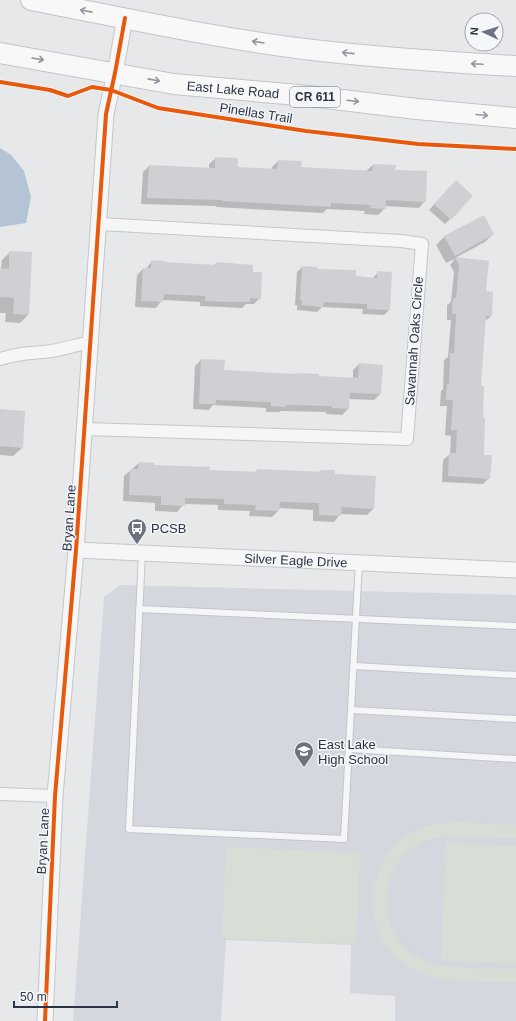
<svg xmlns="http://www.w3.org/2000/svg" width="516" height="1021" font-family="Helvetica,sans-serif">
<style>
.built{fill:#d4d7dd}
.green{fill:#d6ded6}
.water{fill:#b4c4d5}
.shadow{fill:#0003}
.building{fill:#ced0d3}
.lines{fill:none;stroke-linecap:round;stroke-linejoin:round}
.service-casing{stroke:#c4c6c8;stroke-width:8}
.minor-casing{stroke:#c4c6c8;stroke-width:14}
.tertiary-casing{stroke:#c4c6c8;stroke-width:17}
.primary-casing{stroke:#c2c5c8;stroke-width:22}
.service{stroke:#f5f6f7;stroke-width:6}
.minor{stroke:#f5f6f7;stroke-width:12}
.tertiary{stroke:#f5f6f7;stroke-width:15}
.primary{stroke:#f8f8f8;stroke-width:20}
.cycleway-casing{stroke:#f4f6f9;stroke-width:6}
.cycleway{stroke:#e8590c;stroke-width:4}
.oneway{stroke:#92969e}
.labels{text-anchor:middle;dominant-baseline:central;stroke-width:3;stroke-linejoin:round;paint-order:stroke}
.shield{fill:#f4f6f9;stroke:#676e7b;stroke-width:1}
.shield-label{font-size:12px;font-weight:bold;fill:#2b3445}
.street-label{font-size:13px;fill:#2b3445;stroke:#f4f6f9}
.poi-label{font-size:13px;fill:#2b3445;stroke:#f4f6f9;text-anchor:start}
</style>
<rect width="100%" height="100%" fill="#e6e8ea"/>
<polygon class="built" points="120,585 516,595 516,1021 395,1021 395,996 350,993 351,945 226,940 221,1021 73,1021 104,597"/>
<g class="green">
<path d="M 454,822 L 516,825 L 516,838 L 443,836 C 433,838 423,841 415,846 C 375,873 377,936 420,958 C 443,971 489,968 516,969 L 516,982 C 485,981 442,984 414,970 C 362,944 360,867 407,835 C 421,826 437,823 454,822 Z"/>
<polygon points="446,843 516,846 516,964 441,960"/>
<polygon points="226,847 360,853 356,944 222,938"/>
</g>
<polygon class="water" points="0,148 11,155 24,171 31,197 26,223 0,227"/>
<g class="shadow">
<polygon points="216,158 237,168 272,170 272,167 278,161 300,168 366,171 373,165 394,171 425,201 419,208 385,206 385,208 378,215 364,214 365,211 327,209 323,213 216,207 216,206 141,204 143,172 149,166 209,169 209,164"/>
<polygon points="450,187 450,219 445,224 429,210"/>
<polygon points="483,216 493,234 485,242 455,258 488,261 485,292 491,316 484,322 480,387 482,456 489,478 483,484 442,482 443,460 450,454 451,436 445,435 447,406 440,406 441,391 443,389 444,360 448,357 451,320 447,320 447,305 451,302 454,272 450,265 455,259 446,263 436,245 444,237"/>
<polygon points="10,252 28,315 20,323 5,322 6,313 0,313 0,269 1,269 2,260"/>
<polygon points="152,261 164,263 214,266 216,263 252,273 260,298 254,304 246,304 242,308 200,306 200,302 162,300 156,308 135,307 137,275 143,269 146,269"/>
<polygon points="302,267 316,268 316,270 355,277 373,278 378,272 389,310 384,315 362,314 363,309 322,307 317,312 297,310 297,305 295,305 297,272"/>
<polygon points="201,360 224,361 223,371 353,379 353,370 359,364 382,366 380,394 374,400 349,399 348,409 342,415 326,414 326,412 280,411 279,412 266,412 266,408 213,405 209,410 193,409 195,366"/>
<polygon points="0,410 22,448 13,456 0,455 0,461"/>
<polygon points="139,463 153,466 208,471 255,472 258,470 319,472 321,471 333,475 373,509 367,515 340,514 334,522 313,521 313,510 278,508 278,511 272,517 249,516 250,511 218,510 218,505 184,504 177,512 155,511 155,503 123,501 124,476"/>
</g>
<g class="building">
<polygon points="215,157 238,158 238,167 277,169 278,160 302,161 301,167 372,171 373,164 396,165 395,170 427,171 426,202 386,200 386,209 370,208 371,205 331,203 331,207 222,201 222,200 147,198 149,165 215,168"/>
<polygon points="456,180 473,196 451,220 434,204"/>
<polygon points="484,215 494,234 455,256 444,236"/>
<polygon points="9,251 32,252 29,315 13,314 14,298 0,297 0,268 9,269"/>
<polygon points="455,257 489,261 486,291 493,292 492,316 486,316 481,386 484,386 483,418 485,418 484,455 492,455 490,479 448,476 449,453 456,453 457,430 451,430 453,400 446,400 447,384 449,384 450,353 454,353 456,314 452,314 453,298 456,298 459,265"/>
<polygon points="151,260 165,261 165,262 216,265 216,262 253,265 253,272 262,272 261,299 250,298 250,302 230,302 205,301 205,296 164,294 163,302 141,301 143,268 151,268"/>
<polygon points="302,266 317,267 317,269 356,270 356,276 377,278 377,271 392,272 390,310 367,309 367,304 324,302 323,307 302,305 302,300 300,300"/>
<polygon points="201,359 225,360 224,370 295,374 295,373 319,374 319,376 358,378 359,363 383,365 381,394 350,393 349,409 332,408 332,406 286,405 286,407 271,406 271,402 216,400 216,404 199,404"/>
<polygon points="0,409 25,411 23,448 0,446"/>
<polygon points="139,462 154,463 154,465 210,467 209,470 257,472 257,469 321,472 321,470 335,470 335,474 376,476 374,509 342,507 341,516 319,515 319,503 280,502 279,511 255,510 256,505 224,504 224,499 185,498 185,506 161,505 161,496 129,495 130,469 138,469"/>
</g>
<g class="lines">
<g class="service-casing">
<g id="service">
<polyline points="142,553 129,829 344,839 359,562"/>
<polyline points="139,609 516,626"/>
<polyline points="354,666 516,675"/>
<polyline points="352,710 516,719"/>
<polyline points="350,749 516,759"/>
</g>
</g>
<g class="minor-casing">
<g id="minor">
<path d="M 0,359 C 16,354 27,353 44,352 C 58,351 76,345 90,342"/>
<polyline points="85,429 407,439 422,244 401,241 100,224"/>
<polyline points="0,794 55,796"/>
</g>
</g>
<g class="tertiary-casing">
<g id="tertiary">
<path id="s1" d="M 76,550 L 516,570"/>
<polyline points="45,1021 55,796 76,550 106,114 115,73 125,18"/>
</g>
</g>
<g class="primary-casing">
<g id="primary">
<path d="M 31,0 C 119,17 207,36 296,48 C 369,57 443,62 516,66"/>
<path id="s2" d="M 0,53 L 174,84 L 309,96 L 417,109 L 516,118"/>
</g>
</g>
<use href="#service" class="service"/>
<use href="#minor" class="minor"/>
<use href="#tertiary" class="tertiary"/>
<use href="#primary" class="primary"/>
<g class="cycleway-casing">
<g id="cycleway">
<polyline points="0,82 50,90 68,96 92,87 111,90 158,108 306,131 418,144 516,149"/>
<polyline points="45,1021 55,796 76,550 106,114 115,73 125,18"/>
</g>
</g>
<use href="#cycleway" class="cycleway"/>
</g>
<defs><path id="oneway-shaft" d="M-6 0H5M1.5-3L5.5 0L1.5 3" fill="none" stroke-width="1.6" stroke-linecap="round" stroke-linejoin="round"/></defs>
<g class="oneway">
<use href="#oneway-shaft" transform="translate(86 11) rotate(-169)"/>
<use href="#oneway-shaft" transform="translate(258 42) rotate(-171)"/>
<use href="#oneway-shaft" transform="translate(348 53) rotate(-174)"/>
<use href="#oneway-shaft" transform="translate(38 59) rotate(10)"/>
<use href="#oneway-shaft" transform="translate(477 64) rotate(-177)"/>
<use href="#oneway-shaft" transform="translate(154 80) rotate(11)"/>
<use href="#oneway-shaft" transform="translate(353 101) rotate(7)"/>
<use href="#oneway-shaft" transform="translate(482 115) rotate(5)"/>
</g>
<defs>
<g id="bus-pin" transform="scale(1)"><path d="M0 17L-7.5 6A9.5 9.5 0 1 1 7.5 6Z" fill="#6c737f" stroke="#f4f6f9"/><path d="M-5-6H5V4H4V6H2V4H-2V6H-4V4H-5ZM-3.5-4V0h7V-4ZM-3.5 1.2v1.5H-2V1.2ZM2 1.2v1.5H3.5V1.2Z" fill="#fff"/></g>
<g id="school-pin" transform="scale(1)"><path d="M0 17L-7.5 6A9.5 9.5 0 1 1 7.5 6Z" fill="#6c737f" stroke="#f4f6f9"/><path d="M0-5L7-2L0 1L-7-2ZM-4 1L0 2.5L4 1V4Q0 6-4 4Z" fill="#fff"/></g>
</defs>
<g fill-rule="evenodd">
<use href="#bus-pin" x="137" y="528"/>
<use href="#school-pin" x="304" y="751"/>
</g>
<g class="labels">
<rect class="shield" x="290" y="87" width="50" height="20" rx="3"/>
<g class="shield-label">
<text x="315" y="97">CR 611</text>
</g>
<g class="street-label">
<text stroke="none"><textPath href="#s2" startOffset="236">East Lake Road</textPath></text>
<text transform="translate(256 113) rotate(9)">Pinellas Trail</text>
<text transform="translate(414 341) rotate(-86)">Savannah Oaks Circle</text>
<text transform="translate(69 518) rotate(-86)">Bryan Lane</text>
<text stroke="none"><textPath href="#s1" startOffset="220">Silver Eagle Drive</textPath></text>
<text transform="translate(43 841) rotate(-87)">Bryan Lane</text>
</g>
<g class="poi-label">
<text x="151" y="528">PCSB</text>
<text x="318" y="744">East Lake<tspan x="318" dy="15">High School</tspan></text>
</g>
</g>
<g transform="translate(484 32) rotate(274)"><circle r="19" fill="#f4f6f9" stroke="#a4a8b1"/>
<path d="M0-3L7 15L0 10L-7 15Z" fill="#6c737f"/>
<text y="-6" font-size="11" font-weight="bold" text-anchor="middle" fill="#2b3445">N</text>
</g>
<path d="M14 1001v6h103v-6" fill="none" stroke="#2b3445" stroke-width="2"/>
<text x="20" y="1001" font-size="12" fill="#2b3445" stroke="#f4f6f9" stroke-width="3" paint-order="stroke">50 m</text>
</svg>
